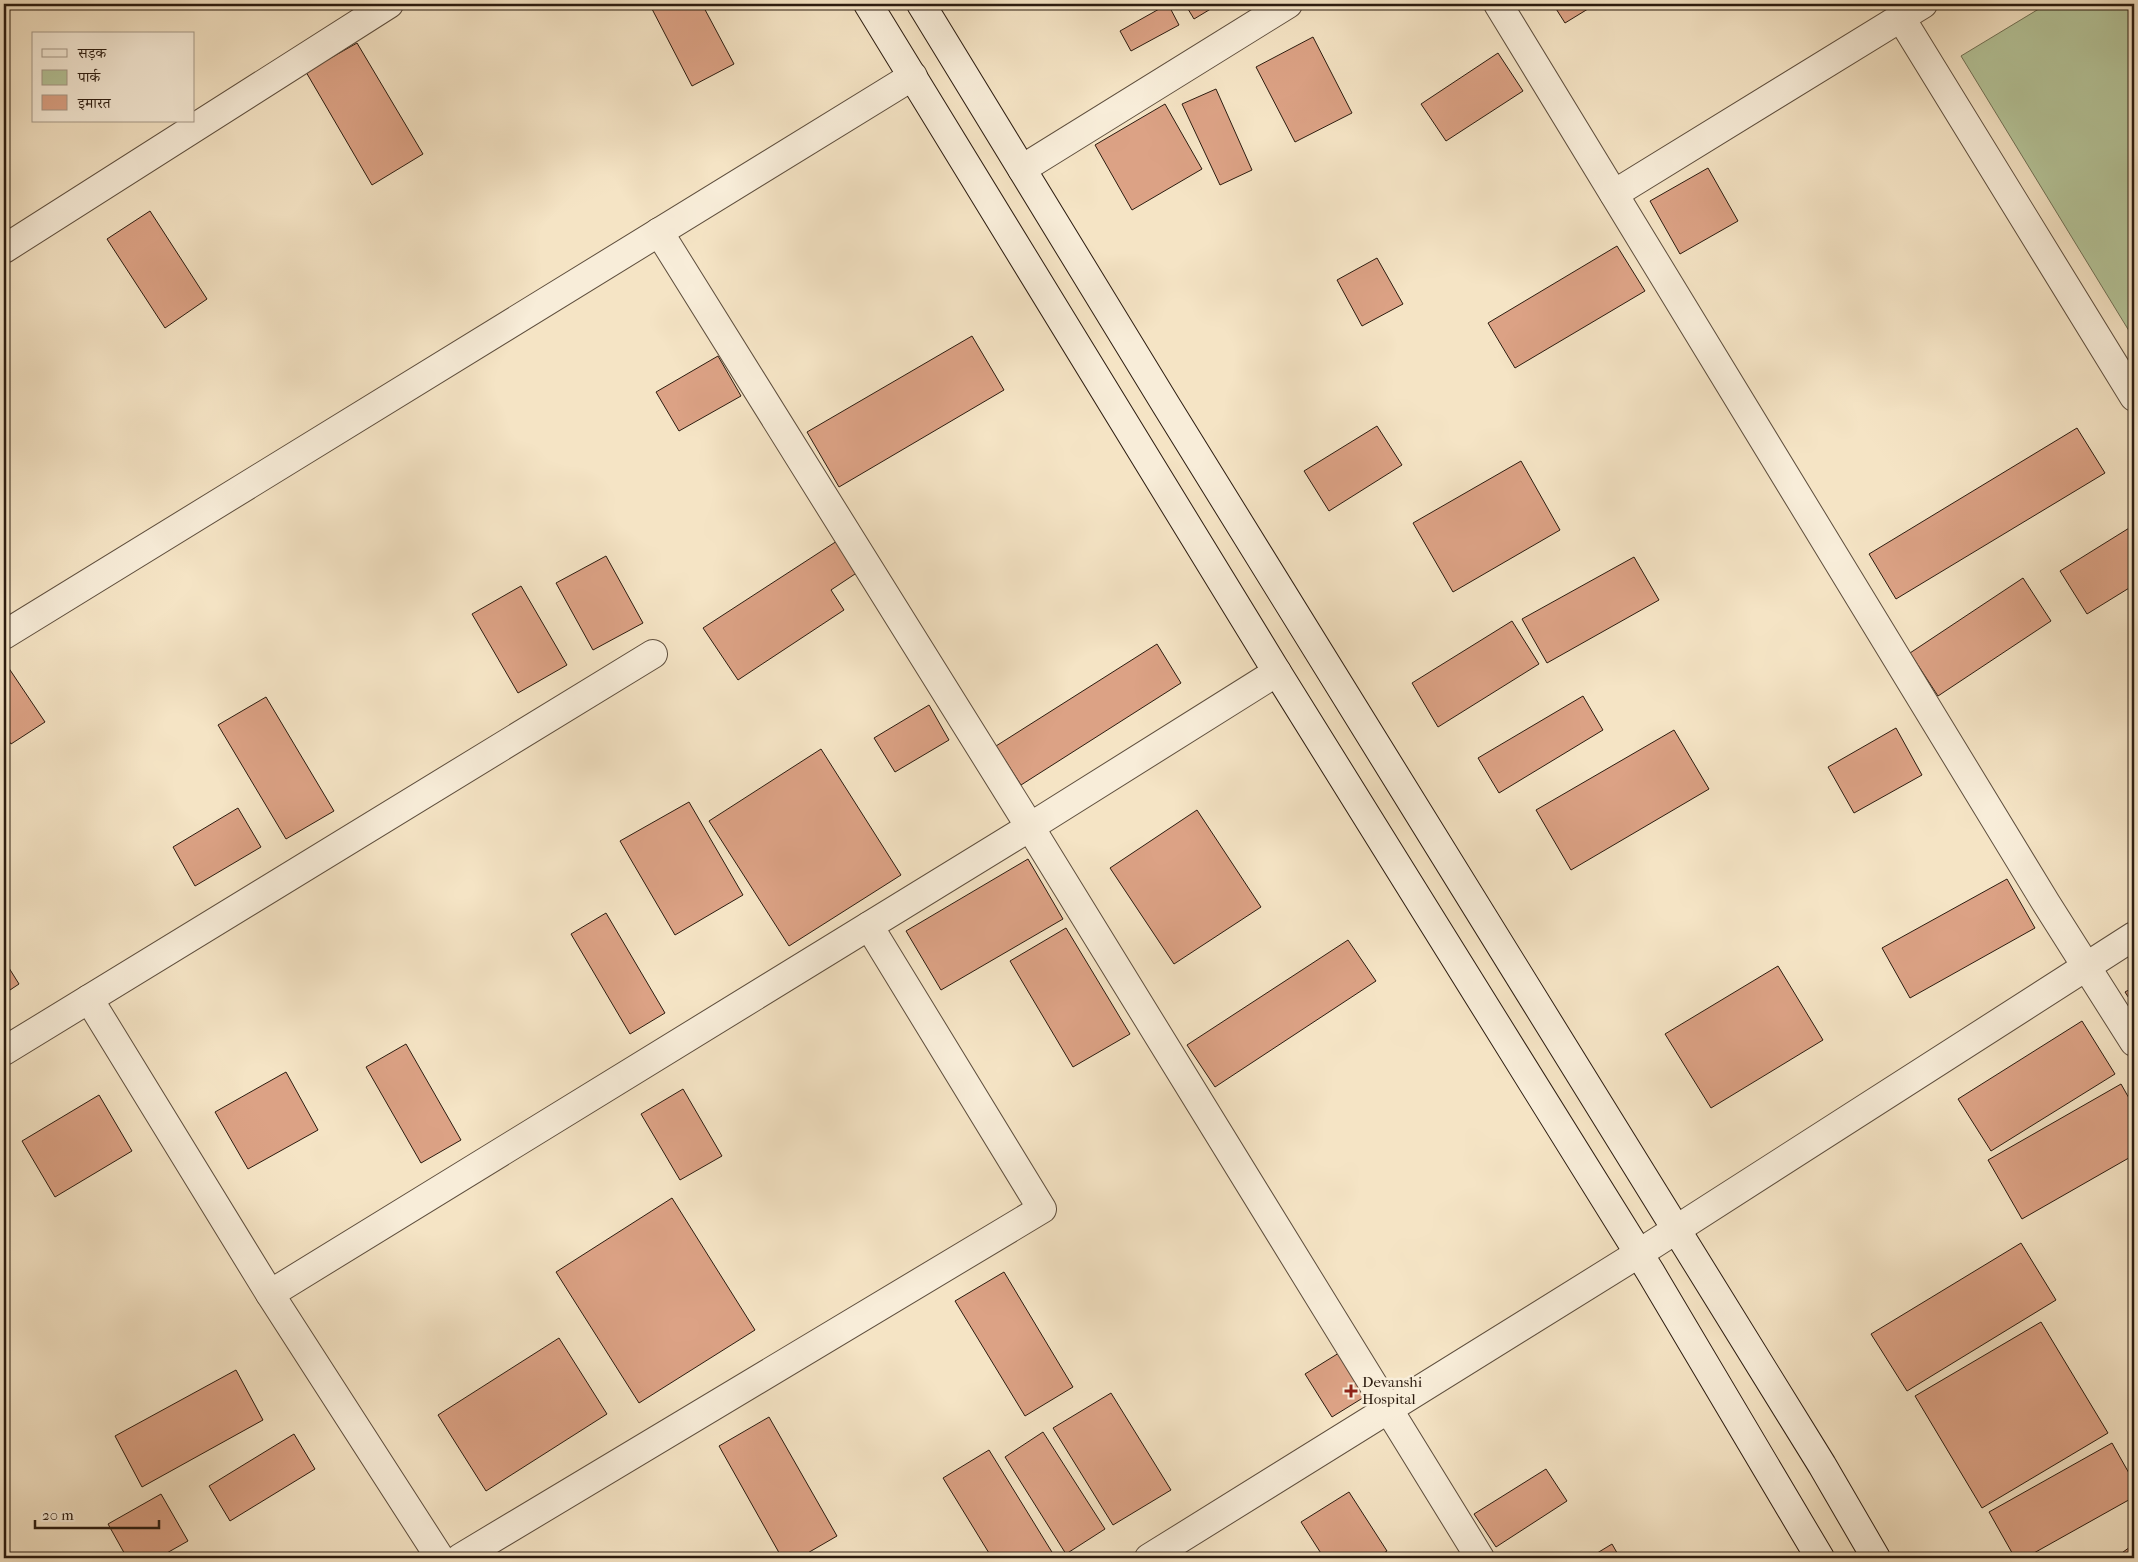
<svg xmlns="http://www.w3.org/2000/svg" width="2138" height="1562" font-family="'IM FELL French Canon','Noto Serif Devanagari',serif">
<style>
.park{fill:#b5c59a;stroke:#707055}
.building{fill:#dca285;stroke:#2c1c10}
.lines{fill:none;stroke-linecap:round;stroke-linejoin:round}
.street-casing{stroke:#5e4e3d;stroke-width:30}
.secondary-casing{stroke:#2c1c10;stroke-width:30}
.street{stroke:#f8edd9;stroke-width:28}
.secondary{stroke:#f8edd9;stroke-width:28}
.poi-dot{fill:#8f2418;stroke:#f8edd9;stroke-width:2}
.labels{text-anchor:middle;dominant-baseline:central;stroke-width:5;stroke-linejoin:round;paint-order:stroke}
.poi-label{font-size:15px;fill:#2c1c10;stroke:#f8edd9;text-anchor:start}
</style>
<rect width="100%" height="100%" fill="#f5e4c5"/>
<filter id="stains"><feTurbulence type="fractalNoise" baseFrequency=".004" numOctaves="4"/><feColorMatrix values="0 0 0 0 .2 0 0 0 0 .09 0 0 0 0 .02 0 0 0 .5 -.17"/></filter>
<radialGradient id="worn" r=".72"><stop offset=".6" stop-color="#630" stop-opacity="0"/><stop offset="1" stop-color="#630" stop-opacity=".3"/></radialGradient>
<polygon class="park" points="2047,4 2134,4 2134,339 1961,56"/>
<g class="building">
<polygon points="662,4 702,4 734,64 692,86 652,9"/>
<polygon points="1168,4 1179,25 1131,51 1120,31"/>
<polygon points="1185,4 1219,4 1194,19"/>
<polygon points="1553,4 1596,4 1565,23"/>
<polygon points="1313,37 1352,113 1295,142 1256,67"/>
<polygon points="357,43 423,154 372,185 306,72"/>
<polygon points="1498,53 1523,91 1446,141 1421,104"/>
<polygon points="1216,89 1252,170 1220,185 1182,104"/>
<polygon points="1165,104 1202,169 1132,210 1095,145"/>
<polygon points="1708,168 1738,221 1680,254 1650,201"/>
<polygon points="150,211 207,299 165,328 107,239"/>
<polygon points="1617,246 1645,291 1515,368 1488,323"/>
<polygon points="1377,258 1403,304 1362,326 1337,280"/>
<polygon points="972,336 1004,390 839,487 807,432"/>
<polygon points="718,356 741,396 679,431 656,392"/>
<polygon points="1377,426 1402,465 1329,511 1304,471"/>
<polygon points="2077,428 2105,473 1896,599 1869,554"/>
<polygon points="1521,461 1560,530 1453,592 1413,523"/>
<polygon points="2134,525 2134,585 2087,614 2060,571"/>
<polygon points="837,541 858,572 831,590 844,610 738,680 703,628"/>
<polygon points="606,556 643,623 593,650 556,583"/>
<polygon points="1634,557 1659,600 1547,663 1522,619"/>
<polygon points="2023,578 2051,621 1938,696 1910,653"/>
<polygon points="521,586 567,665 518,693 472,614"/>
<polygon points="1512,621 1539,664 1438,727 1412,683"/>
<polygon points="1157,644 1181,683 1021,785 996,746"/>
<polygon points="4,661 45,722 11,744 4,734"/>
<polygon points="1583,696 1603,730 1499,793 1478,758"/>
<polygon points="266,697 334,811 286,839 218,725"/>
<polygon points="929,705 949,740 895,772 874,738"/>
<polygon points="1896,728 1922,775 1854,813 1828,767"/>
<polygon points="1674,730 1709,789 1571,870 1536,810"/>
<polygon points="821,749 901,875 789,946 709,821"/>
<polygon points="689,802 743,895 675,935 620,841"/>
<polygon points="238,808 261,847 195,886 173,847"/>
<polygon points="1197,810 1261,907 1174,964 1110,868"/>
<polygon points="1028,859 1063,919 941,990 906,931"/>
<polygon points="2007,879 2035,928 1910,998 1882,948"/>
<polygon points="606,913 665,1013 630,1034 571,934"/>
<polygon points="1066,928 1130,1034 1073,1067 1010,961"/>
<polygon points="1348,940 1376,981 1215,1087 1187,1045"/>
<polygon points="4,960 19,984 4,994"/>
<polygon points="1778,966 1823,1040 1711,1108 1665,1034"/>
<polygon points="2134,987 2134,1006 2125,992"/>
<polygon points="2082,1021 2115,1074 1991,1151 1958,1099"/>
<polygon points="406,1044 461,1140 421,1163 366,1067"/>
<polygon points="286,1072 318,1130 248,1169 215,1112"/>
<polygon points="2121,1084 2134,1107 2134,1155 2022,1219 1988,1160"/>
<polygon points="683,1089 722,1156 680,1180 641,1114"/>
<polygon points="99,1095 132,1151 55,1197 22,1141"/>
<polygon points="672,1198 755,1330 639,1403 556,1272"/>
<polygon points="2021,1243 2056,1300 1907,1391 1871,1334"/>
<polygon points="1004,1272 1073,1387 1025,1416 955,1301"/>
<polygon points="2041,1322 2108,1433 1982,1508 1915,1396"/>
<polygon points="559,1338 607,1414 486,1491 438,1415"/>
<polygon points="1347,1348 1374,1391 1332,1417 1305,1374"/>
<polygon points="236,1370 263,1420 142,1487 115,1436"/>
<polygon points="1111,1393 1171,1490 1113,1525 1053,1428"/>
<polygon points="769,1417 837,1536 799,1558 782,1558 719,1446"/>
<polygon points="1043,1432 1105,1529 1066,1554 1005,1457"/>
<polygon points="294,1434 315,1469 230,1521 209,1486"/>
<polygon points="2112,1443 2134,1482 2134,1497 2025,1558 2015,1558 1989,1512"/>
<polygon points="989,1450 1055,1557 1053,1558 992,1558 943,1478"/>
<polygon points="1546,1469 1567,1501 1496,1547 1474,1514"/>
<polygon points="1349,1492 1387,1551 1375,1558 1324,1558 1301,1522"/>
<polygon points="161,1494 188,1541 158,1558 127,1558 108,1524"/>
<polygon points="1612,1544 1620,1558 1589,1558"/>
<polygon points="2134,1544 2134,1558 2115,1558"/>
</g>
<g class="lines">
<g class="street-casing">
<g id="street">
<polyline points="1498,4 2046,903 2134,1042"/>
<polyline points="1901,18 2134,397"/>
<polyline points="1022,169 1288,4"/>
<polyline points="1614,194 1923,4"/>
<polyline points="659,232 1030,827 1480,1558"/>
<polyline points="4,249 389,4"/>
<polyline points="4,635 913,76"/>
<polyline points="89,999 270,1294 440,1558"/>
<polyline points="4,1051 653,654"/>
<polyline points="270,1294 1030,827 1277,672"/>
<polyline points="460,1558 1042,1209 869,926"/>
<polyline points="1149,1558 1638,1254 2134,936"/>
</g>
</g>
<g class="secondary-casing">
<g id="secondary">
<polyline points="868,4 1277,672 1651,1273 1820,1558"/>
<polyline points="921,4 1166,405 1822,1465 1876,1558"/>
</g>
</g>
<use href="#street" class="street"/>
<use href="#secondary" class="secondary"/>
</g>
<path class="poi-dot" d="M1348.5 1383.5h5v5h5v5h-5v5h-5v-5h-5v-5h5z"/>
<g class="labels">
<g class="poi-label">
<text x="1362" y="1382">Devanshi<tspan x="1362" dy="17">Hospital</tspan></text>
</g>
</g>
<rect width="2138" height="1562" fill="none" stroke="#f5e4c5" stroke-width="20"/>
<rect x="5" y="5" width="2128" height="1552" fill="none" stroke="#2c1c10" stroke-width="2.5"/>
<rect x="10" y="10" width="2118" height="1542" fill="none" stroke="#2c1c10"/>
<rect x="32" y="32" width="162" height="90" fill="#f8edd9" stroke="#a69989"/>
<rect x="42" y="49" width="25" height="8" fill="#f8edd9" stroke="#a69989"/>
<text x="78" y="58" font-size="15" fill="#2c1c10">सड़क</text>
<rect x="42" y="70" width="25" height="15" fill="#b5c59a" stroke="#a69989"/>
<text x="78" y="82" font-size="15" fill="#2c1c10">पार्क</text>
<rect x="42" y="95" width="25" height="15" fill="#dca285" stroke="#a69989"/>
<text x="78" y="108" font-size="15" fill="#2c1c10">इमारत</text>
<path d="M35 1520v8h124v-8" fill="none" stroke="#2c1c10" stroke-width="2.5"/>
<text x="42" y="1520" font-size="15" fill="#2c1c10" stroke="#f8edd9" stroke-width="4" paint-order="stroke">20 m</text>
<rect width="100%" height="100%" filter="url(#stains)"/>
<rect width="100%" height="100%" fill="url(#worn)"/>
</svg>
